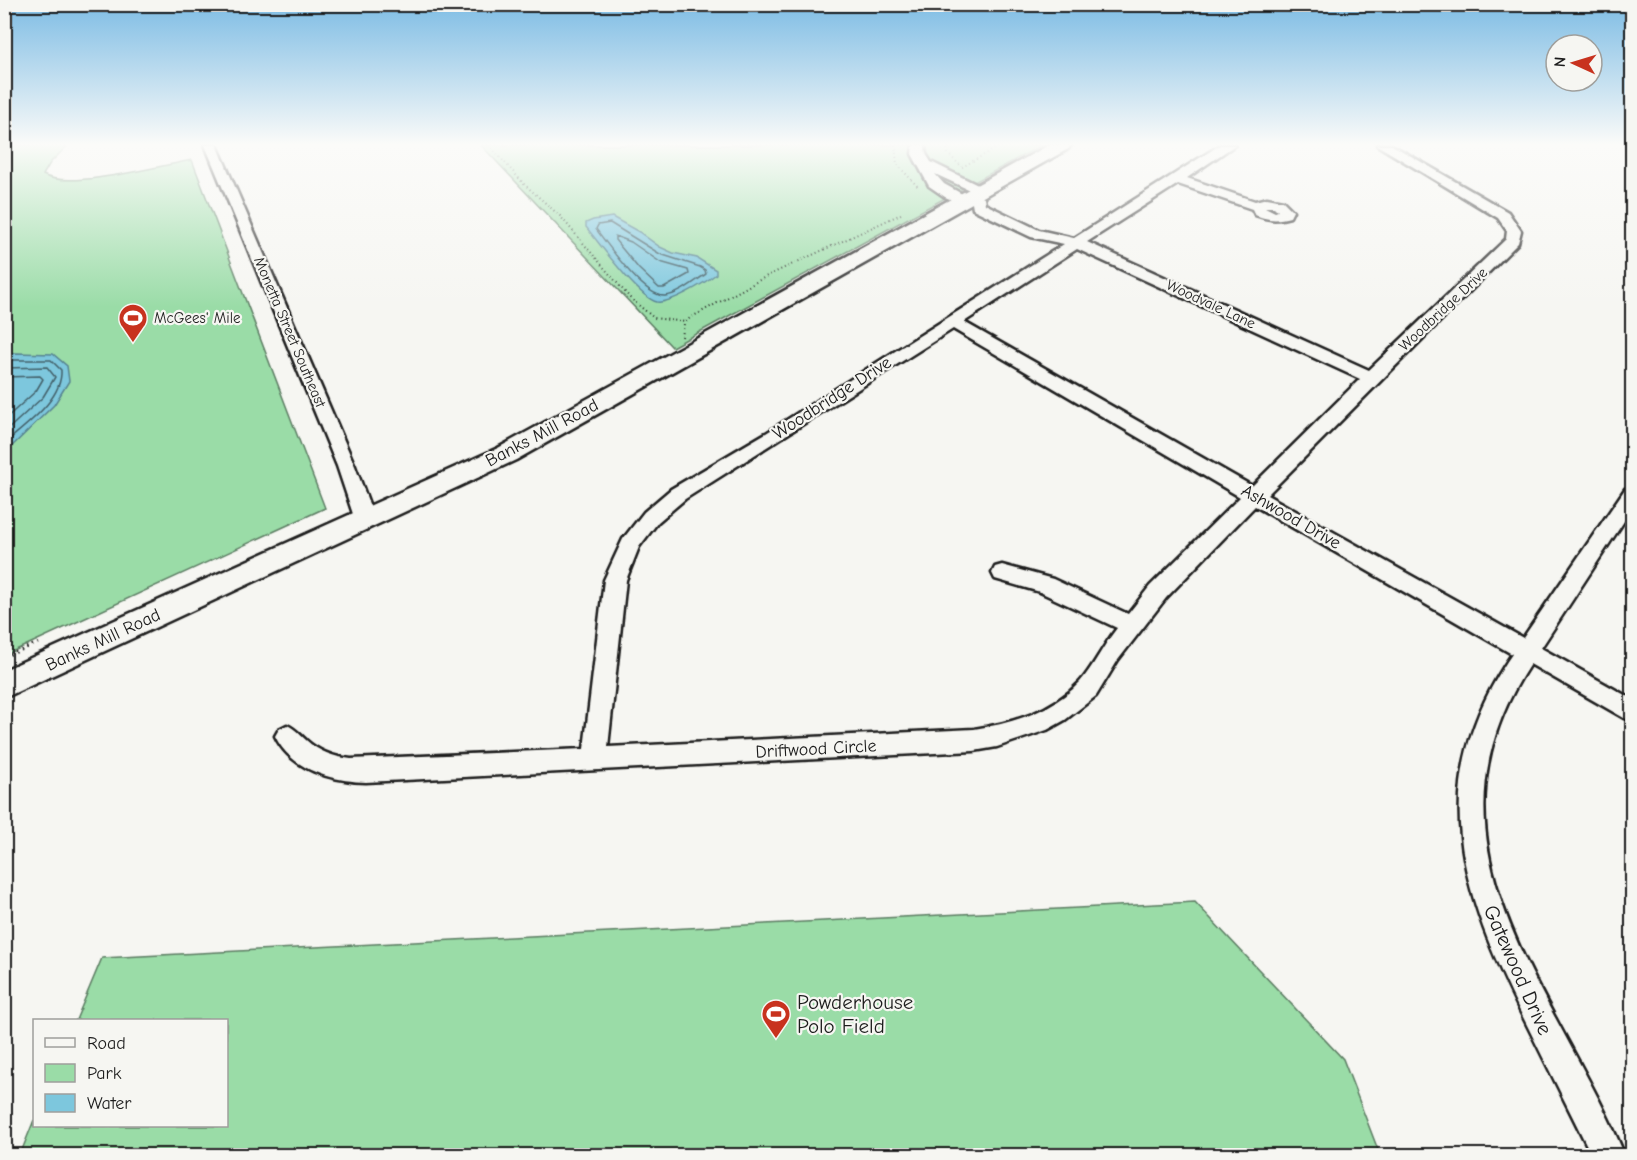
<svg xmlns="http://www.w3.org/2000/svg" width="1637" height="1160" font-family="'Comic Neue',sans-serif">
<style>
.green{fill:#9adca7;stroke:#5b7c62;stroke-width:1.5}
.water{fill:#7dc7dd;stroke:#568390;stroke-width:1.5}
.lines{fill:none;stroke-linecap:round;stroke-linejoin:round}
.shore{stroke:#436069;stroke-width:1.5}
.street-casing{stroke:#1c1c1c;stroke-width:5}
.secondary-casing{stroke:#1c1c1c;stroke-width:5}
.path-far1{stroke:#1c1c1c;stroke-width:2;stroke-dasharray:1 3;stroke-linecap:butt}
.path{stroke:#1c1c1c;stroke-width:3;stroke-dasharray:1.5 4.5;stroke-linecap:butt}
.street{fill:#f6f6f2;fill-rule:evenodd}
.secondary{fill:#f6f6f2;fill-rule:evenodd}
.labels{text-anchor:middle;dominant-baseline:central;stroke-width:4.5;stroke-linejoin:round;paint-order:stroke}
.far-street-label{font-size:15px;fill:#1c1c1c;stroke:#f6f6f2}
.far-poi-label{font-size:15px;fill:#1c1c1c;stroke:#f6f6f2;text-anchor:start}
.street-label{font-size:18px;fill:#1c1c1c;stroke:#f6f6f2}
.near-street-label{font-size:21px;fill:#1c1c1c;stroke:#f6f6f2}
.near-poi-label{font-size:21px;fill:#1c1c1c;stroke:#f6f6f2;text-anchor:start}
</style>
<rect width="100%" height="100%" fill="#f6f6f2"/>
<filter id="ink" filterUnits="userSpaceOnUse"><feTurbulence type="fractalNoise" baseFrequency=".0167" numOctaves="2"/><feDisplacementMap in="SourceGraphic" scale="12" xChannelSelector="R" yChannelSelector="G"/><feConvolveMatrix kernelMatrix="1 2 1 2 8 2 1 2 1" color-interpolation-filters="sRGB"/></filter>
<g filter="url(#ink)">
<g class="green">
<path d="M 4,145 L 68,145 L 50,163 L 43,175 C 69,190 159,166 192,160 L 325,508 L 5,655 Z"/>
<polygon points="481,145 1042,145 672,347"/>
<polygon points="1195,902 1343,1059 1380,1155 20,1155 34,1120 34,1126 226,1126 226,1020 76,1020 102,958"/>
</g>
<g class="water">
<path d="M 612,217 L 639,232 L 660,247 L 673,253 L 697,258 L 716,270 L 716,274 C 705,283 670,304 657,302 C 639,298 599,243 586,227 L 586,223 L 593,220 Z"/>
<polygon points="16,353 53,354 67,366 69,381 54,405 5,453 5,354"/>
</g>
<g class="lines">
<g class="shore">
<path d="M 610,223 L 660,254 L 700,267 L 705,270 L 706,274 C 695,281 679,295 665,296 C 644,297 608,245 596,229 L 598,225 Z"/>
<polygon points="615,236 631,242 660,262 688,270 689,274 664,288 659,288 639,269 615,240"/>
<path d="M 4,360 L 51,360 L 61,370 C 63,400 24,426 4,444"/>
<polyline points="4,368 47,367 55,377 43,397 4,433"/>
<polyline points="4,377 40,376 43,379 36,391 4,420"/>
</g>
<g class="street-casing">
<g id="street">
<polygon points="205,145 217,145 355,466 375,520 372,525 365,527 358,525 355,520 337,466"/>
<path d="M 913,145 L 925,145 L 926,154 L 931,162 L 988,190 L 986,193 L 976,193 L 935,174 L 944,184 L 964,195 L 970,192 L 984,198 L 985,204 L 1039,230 L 1074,238 L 1220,145 L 1235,145 L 1187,178 L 1255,201 L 1267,198 L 1283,201 L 1293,211 L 1290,217 C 1276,221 1269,220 1255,215 L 1252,209 L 1178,184 L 1087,242 L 1369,370 L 1506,239 L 1507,231 L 1498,218 L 1377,145 L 1392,145 L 1508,212 L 1521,231 L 1518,243 L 1267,495 L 1523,638 L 1625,489 L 1632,487 L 1632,509 L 1541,648 L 1632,699 L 1632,721 L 1624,718 L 1530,664 C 1410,847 1557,991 1625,1156 L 1592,1156 C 1570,1111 1547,1066 1525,1021 C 1461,892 1423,784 1512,654 L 1255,506 L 1166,598 L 1118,660 L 1096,696 L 1065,720 L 1047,730 L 997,747 L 974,751 L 366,782 C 332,781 291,770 275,736 L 279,729 L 287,725 C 296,729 299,734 306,740 C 319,752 334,757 351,759 L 584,749 L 604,580 L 623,539 L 644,512 L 671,489 L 766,433 L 1064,244 L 1031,237 L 973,209 L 972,203 L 968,201 L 962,204 L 945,197 L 929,186 L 912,154 ZM 1265,207 L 1274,207 L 1278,211 L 1275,212 ZM 1077,249 L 1360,379 L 1252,486 L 964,322 ZM 953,329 L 1240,497 L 1150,586 L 1128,614 L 1053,579 L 1002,565 L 995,567 L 992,573 L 995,579 L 1040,592 L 1117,628 C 1104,644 1092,669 1080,682 C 1052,712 1012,723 974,729 L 608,747 L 626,580 L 639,547 L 658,522 L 685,499 Z"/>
</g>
</g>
<g class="secondary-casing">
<polygon id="secondary" points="1049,145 1071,145 1068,149 516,460 4,698 4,670 498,448"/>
</g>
<g class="path-far1">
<polyline points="489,145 524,184 560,216 630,298 654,318 686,322"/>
<polyline points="895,145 897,164 919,188"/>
<polyline points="947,145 948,154 960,165"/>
<polyline points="962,167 1002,145"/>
<polyline points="682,337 684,324 690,318 767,276 901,214"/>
</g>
<polyline class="path" points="4,657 38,643"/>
<use href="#street" class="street"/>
<use href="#secondary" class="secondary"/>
</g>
</g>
<linearGradient id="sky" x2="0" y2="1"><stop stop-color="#7dbce4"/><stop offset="0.47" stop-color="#fbfbf9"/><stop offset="1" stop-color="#fbfbf9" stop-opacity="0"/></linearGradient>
<rect width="1637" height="307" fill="url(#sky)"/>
<defs>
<g id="stadium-pin" transform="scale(1.5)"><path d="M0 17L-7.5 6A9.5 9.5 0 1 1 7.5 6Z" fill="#c8321e" stroke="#f6f6f2"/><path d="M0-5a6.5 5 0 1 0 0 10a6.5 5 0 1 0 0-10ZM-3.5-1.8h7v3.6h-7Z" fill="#fff"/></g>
</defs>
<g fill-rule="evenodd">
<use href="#stadium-pin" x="133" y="318"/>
<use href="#stadium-pin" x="776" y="1014"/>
</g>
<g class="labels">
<g class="far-street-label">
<text transform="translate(1211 304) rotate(25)">Woodvale Lane</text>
<text transform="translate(1443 309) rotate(-43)">Woodbridge Drive</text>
<text transform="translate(290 332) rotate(67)">Monetta Street Southeast</text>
</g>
<g class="far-poi-label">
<text x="154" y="318">McGees' Mile</text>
</g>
<g class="street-label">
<text transform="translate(832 398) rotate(-33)">Woodbridge Drive</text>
<text transform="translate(542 433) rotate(-28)">Banks Mill Road</text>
<text transform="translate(1291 517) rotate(30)">Ashwood Drive</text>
<text transform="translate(103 640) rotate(-25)">Banks Mill Road</text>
<text transform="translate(816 749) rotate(-3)">Driftwood Circle</text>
</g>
<g class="near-street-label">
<text transform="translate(1518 970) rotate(66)">Gatewood Drive</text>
</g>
<g class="near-poi-label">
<text x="797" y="1002">Powderhouse<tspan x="797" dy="24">Polo Field</tspan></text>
</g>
</g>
<rect width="1637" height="1160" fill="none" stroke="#f6f6f2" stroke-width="24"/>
<rect x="12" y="12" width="1613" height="1136" fill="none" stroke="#1c1c1c" stroke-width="2" filter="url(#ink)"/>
<rect x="33" y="1019" width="195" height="108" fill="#f6f6f2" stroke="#9f9f9c" stroke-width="1.5"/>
<rect x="45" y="1038" width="30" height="9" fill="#f6f6f2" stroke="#9f9f9c" stroke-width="1.5"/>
<text x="87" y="1049" font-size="18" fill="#1c1c1c">Road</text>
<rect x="45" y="1064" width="30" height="18" fill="#9adca7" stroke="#9f9f9c" stroke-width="1.5"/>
<text x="87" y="1079" font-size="18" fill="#1c1c1c">Park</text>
<rect x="45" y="1094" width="30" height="18" fill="#7dc7dd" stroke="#9f9f9c" stroke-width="1.5"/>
<text x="87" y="1109" font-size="18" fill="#1c1c1c">Water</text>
<g transform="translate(1574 63) rotate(274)"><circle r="28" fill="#f6f6f2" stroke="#9f9f9c" stroke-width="1.5"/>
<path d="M0-4.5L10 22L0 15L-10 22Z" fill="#c8321e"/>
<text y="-9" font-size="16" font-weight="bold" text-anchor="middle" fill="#1c1c1c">N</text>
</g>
</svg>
